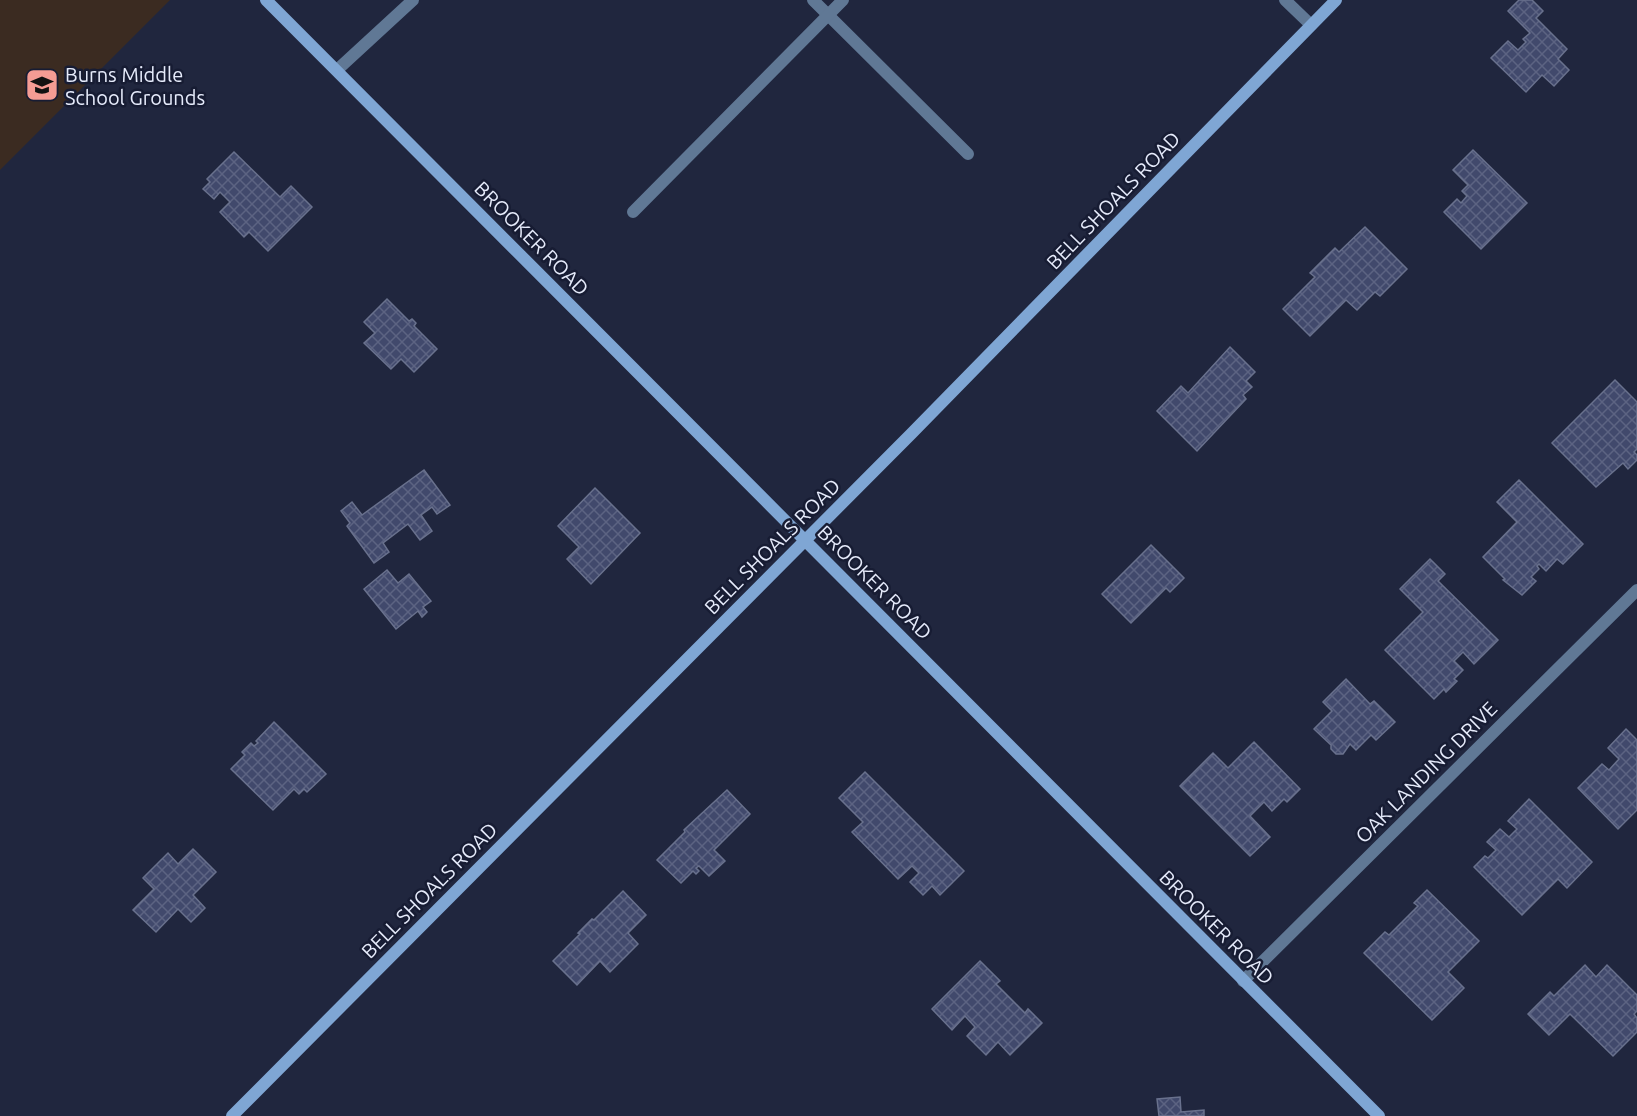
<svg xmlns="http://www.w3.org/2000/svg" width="1637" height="1116" font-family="Ubuntu,sans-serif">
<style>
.education{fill:#3b2b21}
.building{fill:url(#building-cross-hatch);stroke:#69718d;stroke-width:1.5}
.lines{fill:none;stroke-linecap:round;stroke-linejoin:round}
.lane{stroke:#607895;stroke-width:12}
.street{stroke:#607895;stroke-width:12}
.secondary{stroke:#7fa6d4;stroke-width:12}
.labels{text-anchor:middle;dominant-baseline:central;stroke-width:5;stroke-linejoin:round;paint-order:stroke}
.poi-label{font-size:20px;fill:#e6ebfb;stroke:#171c33;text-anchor:start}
.street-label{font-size:20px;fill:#e6ebfb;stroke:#171c33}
</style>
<defs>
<pattern id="building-cross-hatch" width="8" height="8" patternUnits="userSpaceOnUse" patternTransform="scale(1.5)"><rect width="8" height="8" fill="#41496c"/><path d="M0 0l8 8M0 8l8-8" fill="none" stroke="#5c6382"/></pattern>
</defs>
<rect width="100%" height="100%" fill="#20263e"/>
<polygon class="education" points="0,0 170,0 0,170"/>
<g class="building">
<polygon points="1519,0 1532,0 1543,11 1536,18 1567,49 1558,59 1569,70 1554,86 1542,75 1526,92 1491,58 1508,41 1518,50 1526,42 1523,39 1530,33 1508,11"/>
<polygon points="1473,150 1527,203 1481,249 1444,212 1457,199 1461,203 1467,196 1462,191 1468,185 1453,170"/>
<polygon points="234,152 280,197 291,186 312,207 268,251 249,232 244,237 220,212 230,202 220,192 214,199 203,189 210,182 207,179"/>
<polygon points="1365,227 1407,269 1380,296 1375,292 1357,310 1346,300 1310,336 1283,309 1315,277 1310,273 1335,248 1339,252"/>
<polygon points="387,299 409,321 412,319 416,323 414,326 437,349 414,372 401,359 391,369 364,343 375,333 364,322"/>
<polygon points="1230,347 1255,372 1246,381 1252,387 1243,395 1246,399 1197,451 1157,411 1181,386 1188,393"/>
<polygon points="1615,380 1637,402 1637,449 1634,452 1637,455 1637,460 1628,469 1623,463 1596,487 1552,443"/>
<polygon points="424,470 450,505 437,514 432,507 421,515 432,531 420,540 408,524 383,543 389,552 374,563 347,526 350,523 341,511 352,502 362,515"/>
<polygon points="1519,480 1583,544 1563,564 1557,559 1546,571 1539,564 1537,566 1539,569 1531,577 1536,581 1522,595 1503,580 1505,579 1483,557 1517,522 1497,502"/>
<polygon points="595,488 640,533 591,584 567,559 579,547 558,526"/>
<polygon points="1151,545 1184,578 1170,592 1166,588 1131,623 1102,594"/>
<polygon points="1430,559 1445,574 1438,581 1498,640 1474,664 1463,652 1454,661 1463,670 1454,679 1457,681 1446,692 1444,689 1434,699 1385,650 1423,612 1400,589"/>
<polygon points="387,570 398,583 409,574 431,601 423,607 427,612 422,617 418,611 396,629 364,589"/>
<polygon points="1346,679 1370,704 1374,701 1395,722 1376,740 1371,735 1356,750 1350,744 1343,754 1336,754 1331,749 1331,745 1314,729 1332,711 1323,702"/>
<polygon points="274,722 326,774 307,792 304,789 299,794 294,789 273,810 231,769 245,755 242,752 251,743 254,746 258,743 256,741"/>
<polygon points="1626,729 1637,740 1637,810 1618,829 1578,788 1602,764 1609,770 1619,759 1608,748"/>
<polygon points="1254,742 1300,789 1287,802 1284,799 1272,811 1264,802 1250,816 1270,837 1250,856 1180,786 1213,753 1228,768"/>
<polygon points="865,772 964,871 940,895 932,886 923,895 910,882 919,873 912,866 898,879 852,832 863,822 839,798"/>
<polygon points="727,790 750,814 714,850 725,861 709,876 699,866 696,868 699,871 696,874 693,871 681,883 657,860 685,832 684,830"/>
<polygon points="1529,799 1592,862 1567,888 1558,879 1522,915 1474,867 1485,856 1488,858 1496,850 1487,842 1500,829 1509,837 1517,829 1508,821"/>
<polygon points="193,849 216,872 193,895 205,908 191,922 178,909 156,932 133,910 154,889 143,878 168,853 178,864"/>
<polygon points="1427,890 1479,941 1448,972 1464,988 1432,1020 1364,953 1385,932 1389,935 1418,906 1414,903"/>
<polygon points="623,891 646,915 628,933 638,944 610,972 600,961 577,985 553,961 580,934 578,933 592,919 594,920"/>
<polygon points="980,961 1000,981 996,984 1025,1013 1028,1009 1042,1023 1010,1055 998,1042 986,1055 967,1036 975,1027 965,1016 952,1030 932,1009"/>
<polygon points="1585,965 1596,977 1607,965 1637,995 1637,1011 1634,1014 1637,1018 1637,1032 1613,1056 1570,1014 1549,1035 1528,1014 1550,992 1554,996"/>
<polygon points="1180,1097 1181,1112 1204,1110 1204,1116 1159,1116 1157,1099"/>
</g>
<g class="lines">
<g class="lane">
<polyline points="813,0 968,154"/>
<polyline points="1285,0 1311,25"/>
<polyline points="337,70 413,0"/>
<polyline points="633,212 843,0"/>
</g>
<polyline class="street" points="1243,981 1637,590"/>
<g class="secondary">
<polyline points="266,0 1379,1116"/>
<polyline points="232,1116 912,433 1336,0"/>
</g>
</g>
<defs>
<g id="school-square" transform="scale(1.725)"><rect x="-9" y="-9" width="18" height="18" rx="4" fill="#f59c94" stroke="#171c33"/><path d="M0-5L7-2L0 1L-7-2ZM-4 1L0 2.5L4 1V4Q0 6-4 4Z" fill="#111"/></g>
</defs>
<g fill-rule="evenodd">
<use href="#school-square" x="42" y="85"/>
</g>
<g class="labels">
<g class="poi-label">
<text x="65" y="74">Burns Middle<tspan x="65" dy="23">School Grounds</tspan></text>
</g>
<g class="street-label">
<text transform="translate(1113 200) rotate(-46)">BELL SHOALS ROAD</text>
<text transform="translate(532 238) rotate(45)">BROOKER ROAD</text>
<text transform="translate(772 546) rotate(-45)">BELL SHOALS ROAD</text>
<text transform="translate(875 582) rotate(45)">BROOKER ROAD</text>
<text transform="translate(1426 772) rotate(-45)">OAK LANDING DRIVE</text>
<text transform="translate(429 890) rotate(-45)">BELL SHOALS ROAD</text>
<text transform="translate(1217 927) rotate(45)">BROOKER ROAD</text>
</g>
</g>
</svg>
